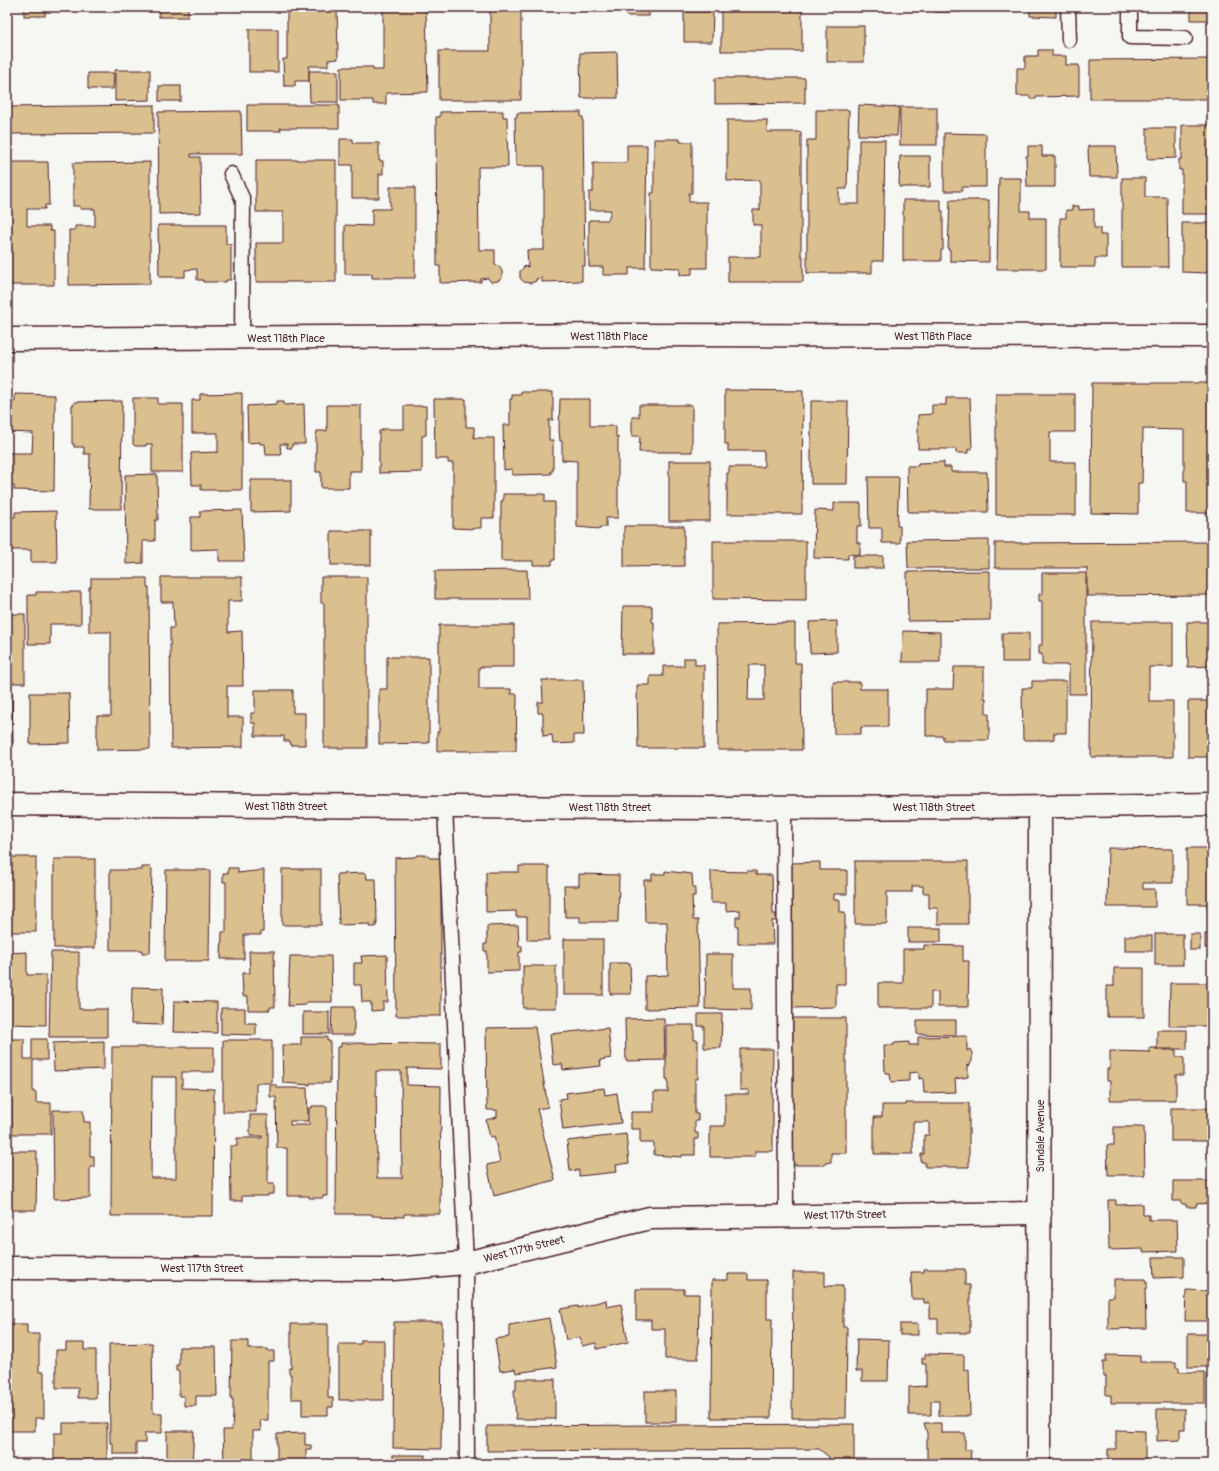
<svg xmlns="http://www.w3.org/2000/svg" width="1219" height="1471" font-family="Pangolin,sans-serif">
<style>
.building{fill:#dabf8f;stroke:#4a1f2b;fill-rule:evenodd}
.lines{fill:none;stroke-linecap:round;stroke-linejoin:round}
.lane-casing{stroke:#4a1f2b;stroke-width:17}
.street-casing{stroke:#4a1f2b;stroke-width:25}
.secondary-casing{stroke:#4a1f2b;stroke-width:25}
.lane{stroke:#f6f6f2;stroke-width:14}
.street{stroke:#f6f6f2;stroke-width:22}
.secondary{stroke:#f6f6f2;stroke-width:22}
.labels{text-anchor:middle;dominant-baseline:central;stroke-width:3;stroke-linejoin:round;paint-order:stroke}
.street-label{font-size:11px;fill:#4a1f2b;stroke:#f6f6f2}
</style>
<rect width="100%" height="100%" fill="#f6f6f2"/>
<filter id="ink" filterUnits="userSpaceOnUse"><feTurbulence type="fractalNoise" baseFrequency=".025" numOctaves="2"/><feDisplacementMap in="SourceGraphic" scale="8" xChannelSelector="R" yChannelSelector="G"/><feConvolveMatrix kernelMatrix="1 2 1 2 8 2 1 2 1" color-interpolation-filters="sRGB"/></filter>
<g filter="url(#ink)">
<g class="building">
<rect x="24" y="7" width="21" height="9"/>
<rect x="159" y="7" width="29" height="10"/>
<polygon points="293,7 337,7 338,59 328,60 328,66 309,66 309,81 295,81 295,86 284,86 283,59 287,59 287,11 293,11"/>
<polygon points="383,7 426,7 428,92 386,93 386,104 373,104 373,100 341,100 341,67 373,67 373,70 383,70"/>
<polygon points="490,7 521,7 521,100 439,100 439,51 490,51"/>
<rect x="627" y="7" width="22" height="9"/>
<rect x="721" y="7" width="81" height="44"/>
<rect x="935" y="7" width="23" height="5"/>
<polygon points="1030,7 1056,7 1056,17 1030,16"/>
<rect x="1191" y="7" width="21" height="13"/>
<polygon points="684,12 713,12 712,42 684,42"/>
<rect x="827" y="26" width="37" height="36"/>
<rect x="249" y="29" width="29" height="43"/>
<polygon points="1038,50 1052,50 1052,56 1066,56 1066,65 1079,65 1079,96 1036,97 1036,99 1030,99 1030,96 1017,96 1017,68 1025,68 1025,56 1038,56"/>
<polygon points="617,52 618,98 581,98 580,53"/>
<polygon points="1212,59 1212,99 1090,99 1090,60"/>
<polygon points="115,70 150,70 150,100 115,101"/>
<polygon points="309,71 338,71 338,102 310,102"/>
<polygon points="88,73 114,73 113,89 88,89"/>
<polygon points="715,78 805,78 805,103 715,104"/>
<rect x="159" y="86" width="22" height="15"/>
<polygon points="154,105 154,133 7,134 7,107"/>
<polygon points="247,105 339,105 339,128 280,128 281,131 247,131"/>
<polygon points="859,105 899,107 897,136 858,135"/>
<rect x="900" y="107" width="37" height="38"/>
<polygon points="816,110 849,110 847,189 839,189 839,204 859,204 859,140 885,140 883,261 872,261 872,273 807,273 807,140 816,140"/>
<polygon points="241,111 242,154 191,154 191,157 200,157 201,213 159,214 158,112"/>
<polygon points="503,111 503,117 507,117 508,167 478,167 479,250 495,250 495,265 499,266 502,271 502,278 498,281 491,282 488,278 481,279 481,282 440,283 440,266 437,266 436,117 440,117 440,112"/>
<polygon points="581,112 581,117 583,117 585,266 582,266 582,281 542,282 542,278 536,279 536,281 531,283 524,282 520,278 520,271 525,266 528,267 527,250 544,250 544,166 516,166 515,117 517,117 517,113"/>
<polygon points="727,120 767,120 767,132 801,132 801,256 803,256 803,282 728,282 728,257 761,257 761,225 753,225 753,210 760,210 760,180 727,181"/>
<polygon points="1182,125 1212,125 1212,214 1182,214 1182,170 1179,170 1179,159 1182,159"/>
<polygon points="1147,128 1176,128 1176,158 1147,159"/>
<polygon points="944,133 986,134 986,187 962,187 962,191 944,191"/>
<polygon points="340,139 353,139 353,143 379,143 379,161 383,161 383,174 379,174 379,198 352,198 352,165 340,165"/>
<polygon points="654,139 680,139 680,142 692,142 692,193 689,193 689,202 707,202 707,268 692,268 692,274 680,275 680,268 651,267 651,193 654,193"/>
<polygon points="627,145 647,145 645,268 629,268 629,275 603,275 603,267 589,267 589,220 608,220 611,210 589,210 589,192 593,192 593,163 627,163"/>
<polygon points="1028,146 1042,146 1042,156 1055,156 1055,187 1027,187 1026,156 1028,156"/>
<polygon points="1088,146 1116,146 1117,177 1089,177"/>
<polygon points="900,156 930,156 930,187 899,187"/>
<polygon points="256,160 336,160 336,282 256,282 256,243 283,243 283,212 256,212"/>
<polygon points="7,162 48,162 49,205 45,205 45,209 27,209 27,226 50,226 50,231 54,231 54,285 7,285"/>
<polygon points="150,162 150,284 69,285 69,230 75,230 75,226 95,226 95,209 80,209 80,206 73,206 73,163"/>
<polygon points="999,178 1021,178 1021,211 1030,211 1030,218 1046,218 1046,269 997,269"/>
<polygon points="1122,178 1145,178 1145,197 1167,197 1168,267 1122,267"/>
<polygon points="390,187 415,187 415,278 372,278 372,274 345,274 345,225 372,226 372,209 390,209"/>
<polygon points="903,200 941,200 941,211 943,211 943,250 941,250 941,261 903,261"/>
<polygon points="950,200 989,200 989,262 950,261 950,250 948,250"/>
<polygon points="1072,206 1079,206 1079,210 1094,209 1094,228 1100,228 1100,235 1106,235 1106,258 1095,258 1095,267 1060,267 1060,218 1066,218 1066,210 1072,210"/>
<polygon points="1182,223 1212,223 1212,272 1206,272 1206,273 1182,272"/>
<polygon points="158,225 226,225 226,244 231,244 231,280 226,280 226,282 203,282 203,280 197,280 197,269 185,270 185,277 159,277"/>
<polygon points="1092,383 1212,383 1212,513 1187,513 1187,481 1184,481 1184,430 1143,429 1142,483 1138,483 1138,514 1091,513"/>
<polygon points="725,390 803,391 802,514 727,514 727,473 729,473 729,467 764,467 764,451 728,451 728,444 725,444"/>
<polygon points="521,392 553,392 553,420 549,420 549,440 553,440 553,471 551,471 551,474 512,475 512,469 504,470 503,425 510,425 510,399 512,399 512,395 521,395"/>
<polygon points="242,393 242,490 201,490 201,485 192,485 191,453 218,452 218,433 192,433 192,400 200,400 200,394"/>
<polygon points="15,394 55,395 54,491 14,490 14,485 7,485 7,453 32,453 33,433 7,432 7,401 15,401"/>
<polygon points="996,394 1075,394 1075,432 1050,432 1050,462 1076,462 1076,515 996,515"/>
<polygon points="133,398 158,398 158,404 183,404 183,472 152,472 152,444 146,444 146,446 135,446 133,444"/>
<polygon points="946,398 970,398 972,449 968,449 968,453 956,453 956,449 918,449 918,415 932,414 932,405 946,405"/>
<polygon points="434,399 466,399 466,427 474,427 474,438 494,438 494,518 481,518 481,528 475,528 475,529 453,528 453,463 448,463 448,459 435,459"/>
<polygon points="560,399 590,399 590,426 616,426 616,437 618,437 618,518 606,518 606,527 600,527 600,529 577,527 577,461 562,460 562,441 560,441 559,430"/>
<polygon points="122,401 121,509 89,509 90,454 84,454 84,447 74,447 74,444 72,444 72,405 74,405 74,402"/>
<polygon points="277,401 284,401 284,405 304,404 305,444 292,444 292,448 287,448 287,444 280,444 281,455 266,455 265,444 260,444 260,442 248,443 247,406 277,404"/>
<polygon points="811,401 848,401 847,484 811,484"/>
<polygon points="327,405 361,405 361,471 349,471 349,488 321,488 321,472 316,472 316,436 317,431 327,431"/>
<polygon points="639,405 692,405 692,452 639,452 640,436 632,436 632,417 639,417"/>
<polygon points="404,406 426,406 426,435 422,436 422,472 379,473 379,431 382,431 382,429 404,429"/>
<rect x="669" y="461" width="41" height="60"/>
<polygon points="944,462 944,467 951,467 951,472 987,472 988,512 908,512 907,466 918,466 918,463"/>
<polygon points="157,474 158,520 155,520 155,541 143,541 143,563 126,564 125,475"/>
<polygon points="868,477 899,477 897,526 900,526 900,543 882,543 882,528 869,528"/>
<polygon points="251,480 291,480 291,511 251,512"/>
<polygon points="503,494 545,494 545,502 555,502 555,560 552,560 552,565 533,565 533,561 501,561 501,501 503,501"/>
<polygon points="834,503 861,503 861,526 857,526 857,543 860,543 860,555 848,554 848,559 814,558 815,510 834,511"/>
<polygon points="242,510 244,561 219,561 219,549 191,550 191,517 200,517 200,511"/>
<polygon points="56,511 57,562 31,562 31,550 7,550 7,517 15,517 15,512"/>
<polygon points="624,526 684,526 684,566 624,567"/>
<rect x="331" y="531" width="40" height="34"/>
<polygon points="989,540 989,568 908,568 907,541"/>
<polygon points="713,541 806,541 806,600 713,599"/>
<polygon points="1212,542 1212,595 1087,596 1087,568 995,568 995,543"/>
<rect x="853" y="556" width="30" height="12"/>
<polygon points="527,570 528,599 435,599 435,571"/>
<polygon points="990,571 990,620 908,621 907,572"/>
<polygon points="1042,573 1086,573 1086,694 1069,694 1069,665 1042,665 1042,654 1039,654 1039,645 1042,645 1042,601 1039,601 1039,594 1042,594"/>
<polygon points="161,577 242,577 242,601 228,601 228,632 242,631 243,686 227,686 227,717 243,717 243,747 171,748 170,628 174,628 173,602 161,602"/>
<polygon points="321,577 367,577 367,748 324,748 324,603 321,603"/>
<polygon points="91,578 147,578 147,587 149,587 150,749 97,750 97,716 111,716 111,632 89,632 89,587 91,587"/>
<polygon points="36,592 81,592 81,624 50,624 50,644 28,644 28,595 36,595"/>
<polygon points="623,606 652,606 652,622 654,622 654,654 622,654"/>
<polygon points="7,614 25,614 25,683 11,683 11,662 7,662"/>
<polygon points="837,621 837,652 810,653 809,622"/>
<polygon points="1092,622 1173,622 1173,667 1149,667 1149,701 1173,701 1173,757 1091,757"/>
<polygon points="1187,622 1212,622 1212,757 1188,757 1188,701 1212,701 1212,666 1188,667"/>
<path d="M 795,623 L 795,663 L 801,663 L 802,750 L 718,750 L 717,624 ZM 749,665 L 764,665 L 764,700 L 748,700 Z"/>
<polygon points="439,625 514,625 514,667 479,667 479,689 511,689 511,694 517,694 516,751 437,751 437,732 439,732"/>
<polygon points="903,631 940,632 940,662 902,662"/>
<rect x="1002" y="633" width="27" height="29"/>
<polygon points="387,657 429,657 429,743 379,744 379,689 387,689"/>
<polygon points="684,658 695,658 695,665 704,665 704,748 638,748 637,685 650,685 650,676 663,676 663,666 684,666"/>
<polygon points="954,667 984,667 984,698 986,698 986,714 989,714 989,740 943,740 943,736 926,736 926,689 953,689"/>
<polygon points="542,680 583,680 584,735 574,735 574,743 553,744 552,735 543,736 543,713 538,713 538,702 543,702"/>
<polygon points="1032,681 1066,681 1066,733 1054,733 1054,739 1050,740 1023,740 1022,688 1032,688"/>
<polygon points="833,682 860,682 860,689 888,689 888,727 861,727 861,734 834,734"/>
<polygon points="255,690 293,690 293,713 305,713 305,745 291,745 290,741 284,741 284,736 255,736 255,723 251,723 251,713 255,713"/>
<polygon points="7,693 12,693 13,743 7,743"/>
<polygon points="30,693 69,693 70,743 30,744"/>
<polygon points="1108,848 1173,849 1173,883 1143,883 1143,889 1155,889 1155,907 1107,907"/>
<polygon points="1187,848 1212,848 1212,907 1207,907 1207,904 1187,904"/>
<polygon points="418,855 426,855 430,858 441,858 441,1016 396,1016 395,858 414,857"/>
<rect x="7" y="857" width="29" height="75"/>
<rect x="54" y="859" width="41" height="89"/>
<polygon points="855,861 968,861 968,924 938,924 938,908 929,908 929,893 923,893 923,886 912,886 912,892 887,892 887,924 855,924"/>
<polygon points="820,862 820,870 847,870 847,894 834,894 834,900 840,900 840,912 845,912 845,984 836,984 836,1007 792,1008 791,863"/>
<polygon points="519,866 549,866 549,940 527,940 527,917 516,917 516,911 486,912 486,872 519,872"/>
<polygon points="142,867 150,867 152,869 150,953 142,953 142,950 110,950 110,870 142,870"/>
<polygon points="228,868 238,868 238,873 264,870 263,932 261,932 261,935 244,935 244,959 221,959 222,932 226,932 226,882 223,882 223,873 228,873"/>
<rect x="282" y="869" width="39" height="56"/>
<polygon points="166,870 210,870 209,961 165,961"/>
<polygon points="665,871 692,874 693,888 695,888 695,896 692,896 693,920 698,920 700,1008 645,1009 645,976 668,975 667,922 645,922 644,880 652,880 652,874 665,874"/>
<polygon points="711,871 747,872 747,871 756,871 756,875 772,875 773,914 776,914 776,921 772,921 773,944 738,944 738,926 736,926 736,917 740,917 740,910 726,911 726,903 711,903"/>
<polygon points="366,873 367,879 376,879 377,924 376,924 376,927 369,927 369,924 339,925 337,874"/>
<polygon points="579,874 619,875 618,922 580,922 580,917 565,917 564,886 579,886"/>
<polygon points="518,925 519,946 522,946 522,952 519,952 519,971 487,972 487,951 484,951 484,944 487,944 487,926"/>
<rect x="908" y="928" width="33" height="14"/>
<rect x="1155" y="934" width="28" height="31"/>
<rect x="1190" y="934" width="10" height="16"/>
<rect x="1205" y="934" width="7" height="14"/>
<rect x="1125" y="936" width="27" height="15"/>
<rect x="564" y="939" width="39" height="56"/>
<polygon points="924,945 963,946 963,961 969,961 968,1007 938,1007 938,992 931,992 931,1008 878,1008 878,983 903,983 903,949 924,949"/>
<polygon points="249,951 274,951 275,1007 270,1007 270,1010 248,1010 248,996 243,996 242,973 250,973"/>
<polygon points="27,952 27,975 46,975 46,1025 7,1024 7,953"/>
<polygon points="51,952 79,952 79,1009 107,1009 107,1037 49,1037"/>
<polygon points="706,954 733,954 733,988 751,988 751,1010 705,1009"/>
<polygon points="387,955 388,1002 383,1002 383,1010 371,1011 371,1002 362,1002 361,985 354,985 354,963 362,963 361,956"/>
<polygon points="290,956 331,956 332,1002 306,1002 306,1005 288,1006"/>
<polygon points="610,963 630,963 631,994 610,994"/>
<rect x="523" y="966" width="33" height="42"/>
<polygon points="1114,968 1144,968 1144,1017 1107,1017 1107,986 1114,986"/>
<polygon points="1170,983 1212,983 1212,1026 1169,1026"/>
<polygon points="132,987 163,988 162,1025 131,1024"/>
<polygon points="174,1001 217,1002 217,1033 173,1032"/>
<polygon points="332,1007 354,1007 354,1035 331,1035"/>
<polygon points="221,1008 245,1008 245,1023 256,1023 256,1035 221,1034"/>
<rect x="303" y="1012" width="26" height="22"/>
<polygon points="698,1014 722,1014 721,1048 704,1048 704,1026 698,1026"/>
<polygon points="664,1018 665,1060 626,1061 625,1019"/>
<polygon points="792,1018 846,1018 846,1153 831,1153 831,1162 825,1163 825,1165 792,1165"/>
<polygon points="917,1020 956,1020 956,1035 917,1034"/>
<polygon points="666,1025 694,1025 694,1040 698,1040 698,1079 695,1079 695,1114 698,1114 698,1121 695,1121 695,1133 698,1133 698,1139 695,1139 695,1155 682,1155 682,1157 654,1155 654,1143 640,1143 640,1129 631,1129 631,1112 654,1112 654,1092 668,1092 668,1079 666,1079"/>
<polygon points="535,1027 548,1107 537,1109 555,1180 494,1196 487,1165 500,1162 494,1136 490,1137 486,1120 497,1117 497,1110 487,1110 486,1028"/>
<polygon points="608,1028 611,1058 600,1060 601,1066 563,1070 562,1064 553,1065 550,1034"/>
<rect x="1157" y="1030" width="30" height="19"/>
<polygon points="967,1036 967,1051 970,1049 972,1053 972,1061 969,1066 968,1065 968,1077 955,1079 956,1092 924,1093 923,1078 919,1079 919,1072 909,1073 909,1081 891,1082 890,1073 885,1073 884,1045 894,1045 894,1043 909,1042 909,1045 918,1045 918,1037"/>
<polygon points="301,1037 327,1037 327,1041 330,1041 330,1083 310,1083 310,1085 283,1083 282,1045 301,1045"/>
<polygon points="7,1039 24,1039 24,1059 32,1059 32,1039 47,1039 47,1060 33,1060 33,1092 36,1092 36,1103 51,1103 51,1134 12,1134 12,1100 7,1100"/>
<polygon points="223,1040 272,1040 272,1083 256,1083 256,1112 223,1112"/>
<polygon points="104,1041 104,1069 54,1071 53,1043"/>
<path d="M 341,1043 L 441,1044 L 441,1069 L 407,1068 L 407,1085 L 441,1086 L 440,1214 L 404,1214 L 404,1217 L 372,1216 L 372,1214 L 336,1214 L 337,1047 L 341,1047 ZM 376,1071 L 401,1071 L 402,1178 L 377,1178 Z"/>
<path d="M 112,1047 L 214,1047 L 214,1072 L 182,1072 L 182,1088 L 214,1089 L 213,1216 L 111,1216 ZM 152,1077 L 176,1077 L 176,1178 L 151,1178 Z"/>
<polygon points="1149,1048 1156,1048 1156,1050 1176,1050 1176,1057 1184,1057 1184,1075 1176,1075 1176,1100 1110,1100 1110,1081 1107,1081 1107,1069 1110,1069 1110,1051 1151,1052 1149,1051"/>
<polygon points="740,1049 773,1049 772,1112 773,1112 773,1151 755,1151 755,1157 710,1157 710,1126 725,1126 725,1094 749,1094 749,1090 740,1090"/>
<polygon points="270,1085 277,1085 277,1088 307,1088 308,1121 290,1121 290,1125 309,1125 309,1108 312,1108 312,1106 327,1106 327,1196 323,1196 323,1198 309,1198 309,1196 287,1196 287,1148 277,1148 276,1097 270,1097"/>
<polygon points="604,1088 605,1095 617,1093 621,1123 563,1130 559,1099 567,1098 566,1093"/>
<polygon points="906,1103 969,1103 969,1167 925,1167 925,1162 921,1162 921,1154 924,1154 924,1135 929,1135 929,1122 913,1122 913,1154 874,1154 874,1117 882,1117 882,1105 906,1105"/>
<rect x="1171" y="1108" width="41" height="33"/>
<polygon points="53,1110 83,1110 84,1122 90,1122 90,1156 94,1156 94,1167 90,1167 90,1198 54,1199"/>
<polygon points="250,1115 268,1115 268,1184 274,1184 274,1194 268,1194 268,1196 242,1196 242,1201 231,1201 230,1146 237,1146 237,1138 262,1138 262,1136 250,1136"/>
<polygon points="1114,1127 1144,1127 1145,1175 1108,1175 1107,1145 1114,1145"/>
<polygon points="626,1134 629,1163 616,1165 617,1172 579,1176 579,1170 570,1171 567,1141"/>
<polygon points="7,1151 37,1151 36,1210 7,1210"/>
<polygon points="1212,1153 1212,1167 1211,1167 1210,1154"/>
<polygon points="1173,1181 1212,1181 1212,1203 1196,1204 1196,1207 1186,1207 1186,1204 1181,1204 1181,1201 1173,1201"/>
<polygon points="1108,1200 1116,1200 1116,1205 1143,1204 1143,1215 1149,1215 1149,1220 1177,1220 1178,1251 1143,1252 1143,1249 1109,1250"/>
<polygon points="1153,1257 1184,1257 1184,1277 1154,1278"/>
<polygon points="924,1269 965,1269 965,1285 970,1285 970,1333 938,1333 938,1319 930,1319 930,1303 924,1303 924,1299 912,1299 911,1272 924,1272"/>
<polygon points="793,1272 825,1272 825,1286 843,1286 843,1327 847,1327 846,1418 792,1418"/>
<polygon points="728,1274 748,1274 748,1280 767,1280 767,1319 772,1319 771,1418 711,1418 712,1280 728,1280"/>
<polygon points="1114,1279 1145,1279 1145,1282 1147,1282 1147,1288 1145,1288 1146,1328 1108,1329 1108,1297 1114,1297"/>
<polygon points="636,1289 684,1289 684,1294 699,1294 698,1359 665,1359 665,1329 651,1329 651,1320 636,1320"/>
<polygon points="1186,1290 1212,1291 1212,1321 1185,1321"/>
<polygon points="606,1300 607,1307 621,1304 628,1342 597,1349 596,1343 582,1346 580,1337 566,1340 560,1309 578,1306 578,1308"/>
<polygon points="549,1318 557,1367 516,1373 515,1369 500,1371 495,1339 509,1337 509,1325"/>
<polygon points="394,1322 442,1322 441,1449 393,1448"/>
<polygon points="7,1324 27,1324 27,1334 39,1334 39,1372 44,1372 44,1418 35,1418 35,1431 7,1431"/>
<polygon points="291,1324 328,1324 328,1398 333,1398 333,1407 328,1407 328,1415 302,1415 302,1399 291,1399 291,1374 289,1374 289,1368 291,1368"/>
<rect x="900" y="1324" width="18" height="11"/>
<rect x="1188" y="1334" width="24" height="33"/>
<polygon points="857,1339 889,1340 888,1381 862,1381 862,1371 856,1371"/>
<polygon points="361,1340 384,1340 384,1400 339,1400 339,1344 361,1344"/>
<polygon points="232,1341 248,1341 248,1349 268,1349 268,1351 274,1351 274,1361 268,1361 268,1420 260,1420 261,1431 253,1431 253,1464 224,1464 223,1430 232,1430 233,1414 233,1399 231,1399"/>
<polygon points="66,1343 84,1343 84,1350 96,1350 96,1398 78,1398 78,1388 56,1388 56,1350 66,1350"/>
<polygon points="152,1343 153,1413 162,1413 162,1433 145,1433 145,1443 136,1443 136,1454 113,1454 113,1443 110,1443 109,1344"/>
<polygon points="179,1347 216,1347 217,1396 196,1396 196,1406 184,1406 184,1396 179,1396 179,1371 176,1371 176,1365 179,1365"/>
<polygon points="925,1354 964,1355 964,1370 969,1369 970,1416 939,1416 939,1401 931,1401 931,1415 909,1415 909,1387 926,1386 926,1364 922,1364 922,1358 925,1358"/>
<polygon points="1106,1355 1140,1356 1140,1362 1176,1362 1176,1367 1179,1367 1179,1372 1205,1372 1205,1403 1111,1403 1111,1395 1106,1395 1106,1376 1103,1376 1103,1362 1106,1362"/>
<polygon points="516,1379 555,1379 555,1419 516,1419 514,1390 516,1390"/>
<rect x="645" y="1391" width="31" height="31"/>
<polygon points="1157,1409 1185,1409 1185,1429 1180,1429 1180,1440 1157,1441"/>
<polygon points="63,1423 107,1423 107,1461 100,1461 100,1464 54,1464 54,1433 63,1433"/>
<polygon points="924,1423 941,1423 941,1433 965,1433 965,1450 971,1450 970,1464 927,1464 927,1433"/>
<polygon points="854,1424 854,1464 829,1464 829,1457 819,1449 487,1451 487,1426"/>
<polygon points="1116,1430 1145,1431 1145,1464 1108,1464 1108,1449 1116,1449"/>
<polygon points="167,1431 194,1431 192,1464 170,1464 170,1459 167,1459"/>
<polygon points="305,1433 305,1445 311,1445 311,1449 306,1449 306,1462 302,1462 302,1464 280,1464 280,1462 277,1462 277,1434"/>
<rect x="393" y="1455" width="32" height="9"/>
<polygon points="160,1460 160,1464 131,1464 131,1461"/>
</g>
<g class="lines">
<g class="lane-casing">
<g id="lane">
<polyline points="1068,7 1069,40"/>
<polyline points="1130,7 1130,37 1185,38"/>
<polyline points="231,174 243,200 242,338"/>
<polyline points="445,807 466,1263 467,1464"/>
<polyline points="784,807 786,1216"/>
</g>
</g>
<g class="street-casing">
<g id="street">
<polyline points="7,339 626,335 1212,336"/>
<polyline points="7,1268 393,1269 466,1263 650,1218 1040,1213"/>
<polyline points="1039,1464 1040,807"/>
</g>
</g>
<g class="secondary-casing">
<path id="secondary" d="M 7,804 C 409,807 810,811 1212,804"/>
</g>
<use href="#lane" class="lane"/>
<use href="#street" class="street"/>
<use href="#secondary" class="secondary"/>
</g>
</g>
<g class="labels">
<g class="street-label">
<text x="609" y="336">West 118th Place</text>
<text x="933" y="336">West 118th Place</text>
<text x="286" y="338">West 118th Place</text>
<text x="286" y="806">West 118th Street</text>
<text x="610" y="807">West 118th Street</text>
<text x="934" y="807">West 118th Street</text>
<text transform="translate(1040 1136) rotate(-90)">Sundale Avenue</text>
<text transform="translate(845 1215) rotate(-1)">West 117th Street</text>
<text transform="translate(524 1249) rotate(-14)">West 117th Street</text>
<text x="202" y="1268">West 117th Street</text>
</g>
</g>
<rect width="1219" height="1471" fill="none" stroke="#f6f6f2" stroke-width="24"/>
<rect x="12" y="12" width="1195" height="1447" fill="none" stroke="#4a1f2b" stroke-width="1.5" filter="url(#ink)"/>
</svg>
